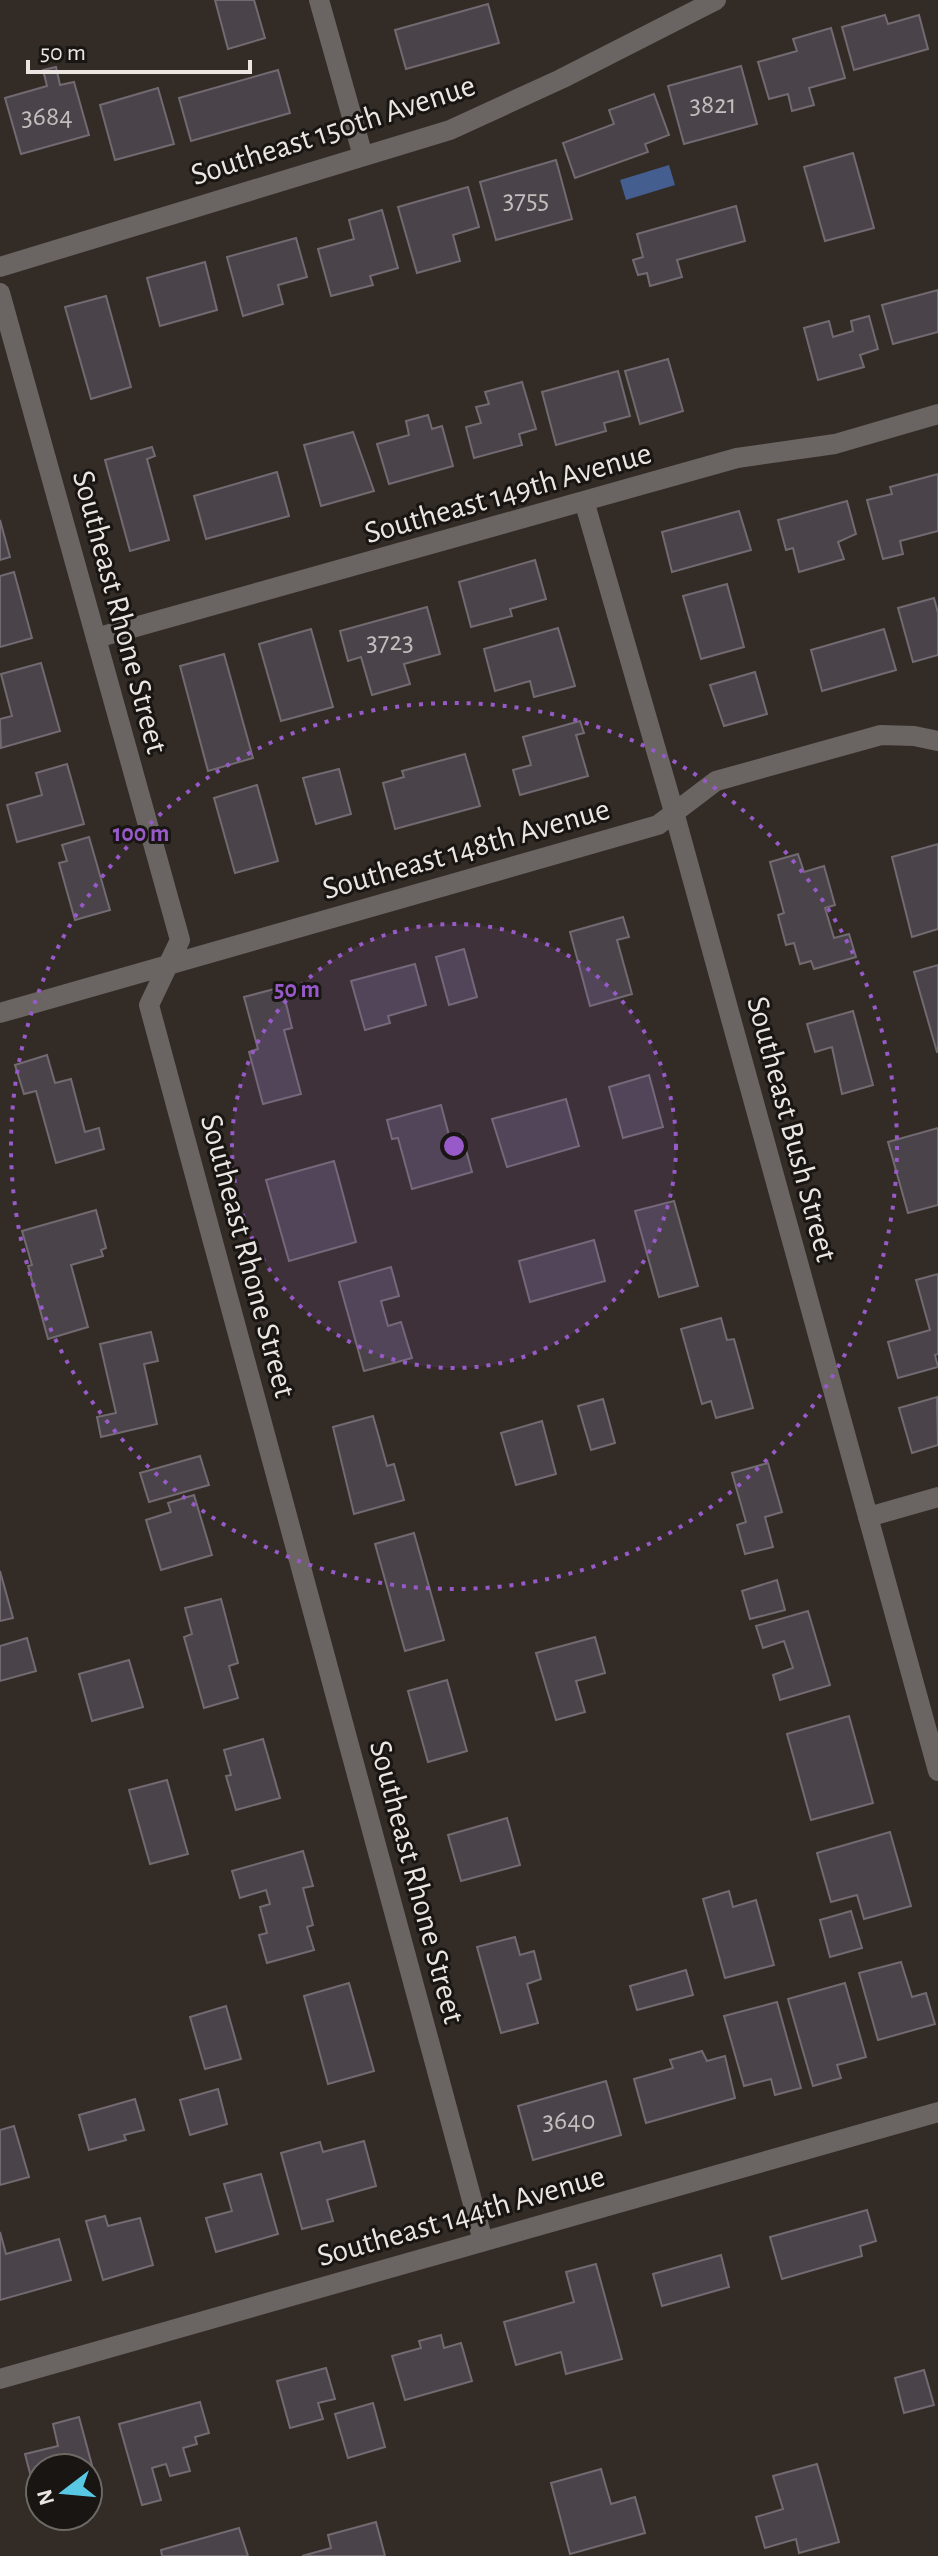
<svg xmlns="http://www.w3.org/2000/svg" width="938" height="2556" font-family="'Alegreya Sans',sans-serif">
<style>
.water{fill:#445e90}
.building{fill:#4a434a;stroke:#716a71;stroke-width:2}
.lines{fill:none;stroke-linecap:round;stroke-linejoin:round}
.minor{stroke:#6a6563;stroke-width:20}
.ring{fill:none;stroke:#975ac8;stroke-width:4;stroke-dasharray:4 8}
.labels{text-anchor:middle;dominant-baseline:central;stroke-width:6;stroke-linejoin:round;paint-order:stroke}
.number-label{font-size:28px;fill:#c3bdbc}
.street-label{font-size:32px;fill:#ebe6e2;stroke:#181512}
.centre{fill:#975ac8;stroke:#181512;stroke-width:4}
.ring-label{font-size:24px;text-anchor:middle;font-weight:bold;fill:#975ac8;stroke:#181512;stroke-width:6;stroke-linejoin:round;paint-order:stroke}
</style>
<rect width="100%" height="100%" fill="#332c26"/>
<polygon class="water" points="669,165 675,185 626,200 620,180"/>
<g class="building">
<polygon points="215,0 254,0 265,38 228,49"/>
<polygon points="488,4 499,43 406,69 395,30"/>
<polygon points="885,15 888,24 919,15 928,49 854,70 842,27"/>
<polygon points="831,28 845,78 809,88 814,105 792,111 788,94 769,99 758,62 797,51 793,39"/>
<polygon points="741,66 757,124 684,144 668,86"/>
<polygon points="56,67 60,85 74,82 89,135 21,154 5,98 47,86 43,70"/>
<polygon points="278,70 290,113 191,141 179,98"/>
<polygon points="158,88 174,144 115,160 100,105"/>
<polygon points="654,94 669,135 645,144 648,152 575,178 563,143 614,124 609,110"/>
<polygon points="853,153 874,228 825,241 804,167"/>
<polygon points="556,160 572,219 496,240 480,182"/>
<polygon points="468,187 479,227 453,235 460,261 417,273 398,207"/>
<polygon points="736,206 745,241 677,260 682,277 650,286 647,273 638,275 633,260 643,257 637,234"/>
<polygon points="382,210 398,268 370,276 373,285 331,296 318,249 354,239 349,220"/>
<polygon points="296,238 307,277 278,285 283,304 243,316 227,257"/>
<polygon points="205,262 217,310 160,326 147,278"/>
<polygon points="938,290 938,332 893,344 882,305"/>
<polygon points="106,296 131,387 91,399 65,307"/>
<polygon points="869,316 878,349 860,355 864,367 818,380 804,328 829,321 833,337 853,331 851,321"/>
<polygon points="668,359 683,411 640,424 625,371"/>
<polygon points="618,371 630,416 604,423 606,431 556,445 542,392"/>
<polygon points="522,382 536,429 519,434 522,445 474,458 466,427 481,423 476,407 489,404 485,392"/>
<polygon points="428,415 432,429 442,426 453,466 389,484 377,444 409,435 406,421"/>
<polygon points="353,432 374,491 321,506 304,445"/>
<polygon points="152,447 155,456 147,459 169,540 130,551 105,460"/>
<polygon points="277,472 289,516 206,539 194,496"/>
<polygon points="938,474 938,531 900,541 903,554 883,559 867,500 892,494 890,487"/>
<polygon points="847,501 856,534 838,542 844,559 799,572 793,548 786,550 778,520"/>
<polygon points="739,511 751,550 672,572 662,532"/>
<polygon points="0,520 10,557 0,560"/>
<polygon points="535,560 546,599 510,609 512,616 471,627 459,582"/>
<polygon points="14,572 32,638 0,647 0,576"/>
<polygon points="727,584 744,647 701,659 683,596"/>
<polygon points="934,598 938,613 938,655 913,662 898,608"/>
<polygon points="427,607 440,654 404,664 410,684 372,695 361,657 348,661 340,631"/>
<polygon points="558,628 575,686 534,697 530,681 495,691 484,649"/>
<polygon points="311,629 333,707 281,721 259,644"/>
<polygon points="884,629 896,670 822,691 811,650"/>
<polygon points="224,654 253,758 208,771 180,666"/>
<polygon points="41,663 60,731 1,748 0,719 12,716 1,674"/>
<polygon points="755,672 767,714 724,726 710,685"/>
<polygon points="580,721 584,733 576,735 588,776 520,795 513,770 531,765 523,737"/>
<polygon points="465,754 480,806 395,829 383,783 404,777 402,771"/>
<polygon points="67,764 84,824 17,842 7,805 42,795 36,773"/>
<polygon points="339,769 351,814 316,824 303,778"/>
<polygon points="257,785 278,861 235,873 214,798"/>
<polygon points="89,837 110,910 75,920 59,863 67,861 62,845"/>
<polygon points="938,844 938,929 912,937 892,857"/>
<polygon points="798,854 804,872 824,866 835,905 825,908 834,938 849,934 856,957 814,969 811,961 800,964 794,943 786,945 778,915 784,913 770,862"/>
<polygon points="623,917 629,937 617,940 632,994 590,1006 570,932"/>
<polygon points="464,949 477,997 449,1005 436,957"/>
<polygon points="415,964 426,1005 388,1016 390,1023 365,1030 351,981"/>
<polygon points="938,965 938,1052 937,1052 914,972"/>
<polygon points="282,987 292,1028 284,1030 301,1094 263,1104 249,1052 258,1049 244,997"/>
<polygon points="853,1011 873,1085 842,1094 832,1047 815,1052 807,1024"/>
<polygon points="47,1055 55,1083 71,1079 85,1132 99,1128 104,1149 56,1163 36,1091 24,1094 15,1065"/>
<polygon points="649,1075 663,1127 623,1138 609,1087"/>
<polygon points="566,1099 579,1146 507,1167 492,1119"/>
<polygon points="441,1105 450,1139 462,1135 472,1172 412,1189 398,1138 392,1139 387,1120"/>
<polygon points="938,1128 938,1205 908,1213 888,1142"/>
<polygon points="334,1161 356,1242 289,1261 266,1180"/>
<polygon points="674,1201 698,1286 659,1297 635,1211"/>
<polygon points="96,1210 106,1248 101,1250 103,1256 71,1265 88,1327 48,1339 28,1266 32,1265 22,1231"/>
<polygon points="594,1240 605,1281 530,1302 519,1261"/>
<polygon points="391,1267 399,1296 381,1301 388,1326 401,1322 412,1358 364,1371 339,1282"/>
<polygon points="938,1274 938,1354 935,1355 938,1367 898,1378 888,1342 930,1330 916,1280"/>
<polygon points="721,1318 727,1340 734,1339 753,1408 716,1418 711,1401 702,1404 681,1329"/>
<polygon points="151,1332 158,1361 144,1364 157,1424 101,1437 97,1417 116,1413 100,1344"/>
<polygon points="937,1397 938,1445 912,1453 899,1408"/>
<polygon points="603,1399 615,1443 591,1450 578,1406"/>
<polygon points="373,1416 387,1466 394,1464 404,1500 354,1514 333,1427"/>
<polygon points="542,1421 556,1474 516,1485 501,1433"/>
<polygon points="200,1456 209,1485 149,1502 140,1473"/>
<polygon points="768,1463 782,1512 765,1517 773,1547 745,1554 737,1525 746,1522 732,1473"/>
<polygon points="194,1495 212,1555 161,1570 146,1520 171,1512 168,1503"/>
<polygon points="414,1533 444,1640 405,1651 375,1544"/>
<polygon points="0,1571 13,1618 0,1621"/>
<polygon points="777,1580 785,1610 750,1619 742,1591"/>
<polygon points="221,1599 238,1663 229,1666 238,1698 204,1708 184,1637 192,1634 185,1608"/>
<polygon points="808,1611 830,1685 780,1700 773,1675 793,1668 784,1641 763,1648 756,1626"/>
<polygon points="595,1637 605,1673 576,1681 585,1712 556,1720 536,1653"/>
<polygon points="27,1638 36,1671 0,1681 0,1646"/>
<polygon points="129,1660 143,1707 92,1721 79,1674"/>
<polygon points="447,1680 467,1751 428,1762 408,1691"/>
<polygon points="849,1716 873,1803 811,1820 787,1734"/>
<polygon points="263,1739 280,1798 236,1810 226,1776 231,1775 224,1750"/>
<polygon points="167,1780 188,1854 150,1864 129,1790"/>
<polygon points="507,1818 520,1865 461,1881 448,1835"/>
<polygon points="890,1832 911,1906 864,1919 857,1895 831,1902 817,1853"/>
<polygon points="303,1851 313,1886 303,1888 313,1925 307,1927 314,1950 267,1963 259,1935 267,1933 260,1907 270,1904 266,1890 240,1898 232,1871"/>
<polygon points="729,1891 733,1907 756,1900 774,1965 725,1978 703,1899"/>
<polygon points="851,1911 862,1948 830,1957 820,1920"/>
<polygon points="515,1937 520,1955 534,1951 541,1979 527,1984 538,2023 501,2033 477,1947"/>
<polygon points="901,1962 912,1997 926,1993 935,2024 878,2040 859,1973"/>
<polygon points="686,1970 693,1995 637,2010 630,1986"/>
<polygon points="349,1983 374,2071 328,2084 304,1996"/>
<polygon points="845,1983 866,2057 837,2065 841,2078 813,2086 788,1999"/>
<polygon points="777,2002 801,2088 775,2095 771,2079 744,2086 724,2016"/>
<polygon points="226,2006 241,2059 205,2069 190,2017"/>
<polygon points="702,2051 707,2061 725,2056 735,2098 646,2123 634,2079 673,2068 670,2060"/>
<polygon points="606,2081 621,2135 533,2160 518,2106"/>
<polygon points="218,2089 227,2124 190,2135 180,2100"/>
<polygon points="135,2099 144,2130 124,2135 126,2140 89,2150 79,2115"/>
<polygon points="14,2126 29,2177 0,2185 0,2130"/>
<polygon points="364,2141 376,2186 327,2200 333,2221 302,2229 281,2153 320,2142 323,2152"/>
<polygon points="261,2174 278,2234 216,2252 206,2218 232,2211 224,2184"/>
<polygon points="867,2210 876,2241 860,2246 862,2256 782,2279 770,2237"/>
<polygon points="105,2216 108,2226 140,2218 153,2265 103,2280 86,2221"/>
<polygon points="0,2232 6,2254 59,2239 71,2280 0,2300"/>
<polygon points="721,2255 729,2287 662,2306 653,2274"/>
<polygon points="596,2264 622,2359 566,2374 561,2352 516,2365 504,2322 574,2302 566,2272"/>
<polygon points="441,2335 444,2348 461,2343 472,2381 405,2400 392,2356 421,2348 419,2341"/>
<polygon points="326,2368 335,2399 318,2403 323,2419 290,2428 277,2381"/>
<polygon points="924,2370 934,2405 904,2413 895,2378"/>
<polygon points="200,2402 209,2433 195,2437 197,2444 183,2448 190,2471 170,2476 166,2464 152,2468 161,2500 142,2505 119,2424"/>
<polygon points="373,2403 385,2447 348,2458 335,2414"/>
<polygon points="79,2417 97,2484 88,2486 88,2468 40,2468 37,2500 25,2454 58,2446 53,2424"/>
<polygon points="817,2464 839,2542 799,2553 796,2539 765,2548 756,2517 783,2509 773,2476"/>
<polygon points="601,2469 611,2504 635,2497 645,2533 570,2554 551,2483"/>
<polygon points="376,2522 385,2556 302,2556 331,2548 328,2535"/>
<polygon points="239,2528 248,2556 162,2556 161,2550"/>
</g>
<g class="lines">
<g class="minor">
<polyline points="319,0 363,156"/>
<polyline points="0,267 450,130 561,79 716,0"/>
<polyline points="0,293 180,940 149,1005 483,2241"/>
<polyline points="585,504 674,812 938,1771"/>
<polyline points="96,638 737,458 835,444 938,414"/>
<polyline points="0,1013 658,825 716,781 881,735 914,736 938,741"/>
<polyline points="868,1517 938,1497"/>
<polyline points="0,2379 938,2112"/>
</g>
</g>
<circle cx="454" cy="1146" r="222" fill="#975ac8" fill-opacity=".12"/>
<g class="ring">
<circle cx="454" cy="1146" r="222"/>
<circle cx="454" cy="1146" r="443"/>
</g>
<g class="labels">
<g class="number-label">
<text x="713" y="105">3821</text>
<text x="47" y="117">3684</text>
<text x="526" y="200">3755</text>
<text x="390" y="642">3723</text>
<text x="569" y="2121">3640</text>
</g>
<g class="street-label">
<text transform="translate(333 130) rotate(-18)">Southeast 150th Avenue</text>
<text transform="translate(508 493) rotate(-16)">Southeast 149th Avenue</text>
<text transform="translate(120 612) rotate(75)">Southeast Rhone Street</text>
<text transform="translate(466 849) rotate(-16)">Southeast 148th Avenue</text>
<text transform="translate(792 1129) rotate(75)">Southeast Bush Street</text>
<text transform="translate(248 1256) rotate(75)">Southeast Rhone Street</text>
<text transform="translate(417 1882) rotate(75)">Southeast Rhone Street</text>
<text transform="translate(461 2216) rotate(-16)">Southeast 144th Avenue</text>
</g>
</g>
<circle cx="454" cy="1146" r="12" class="centre"/>
<g class="ring-label">
<text x="141" y="841">100 m</text>
<text x="297" y="997">50 m</text>
</g>
<g transform="translate(64 2492) rotate(254)"><circle r="38" fill="#181512" stroke="#6c6965" stroke-width="2"/>
<path d="M0-6L14 30L0 20L-14 30Z" fill="#59c8e4"/>
<text y="-12" font-size="22" font-weight="bold" text-anchor="middle" fill="#ebe6e2">N</text>
</g>
<path d="M28 60v12h222v-12" fill="none" stroke="#ebe6e2" stroke-width="4"/>
<text x="40" y="60" font-size="24" fill="#ebe6e2" stroke="#181512" stroke-width="6" paint-order="stroke">50 m</text>
</svg>
